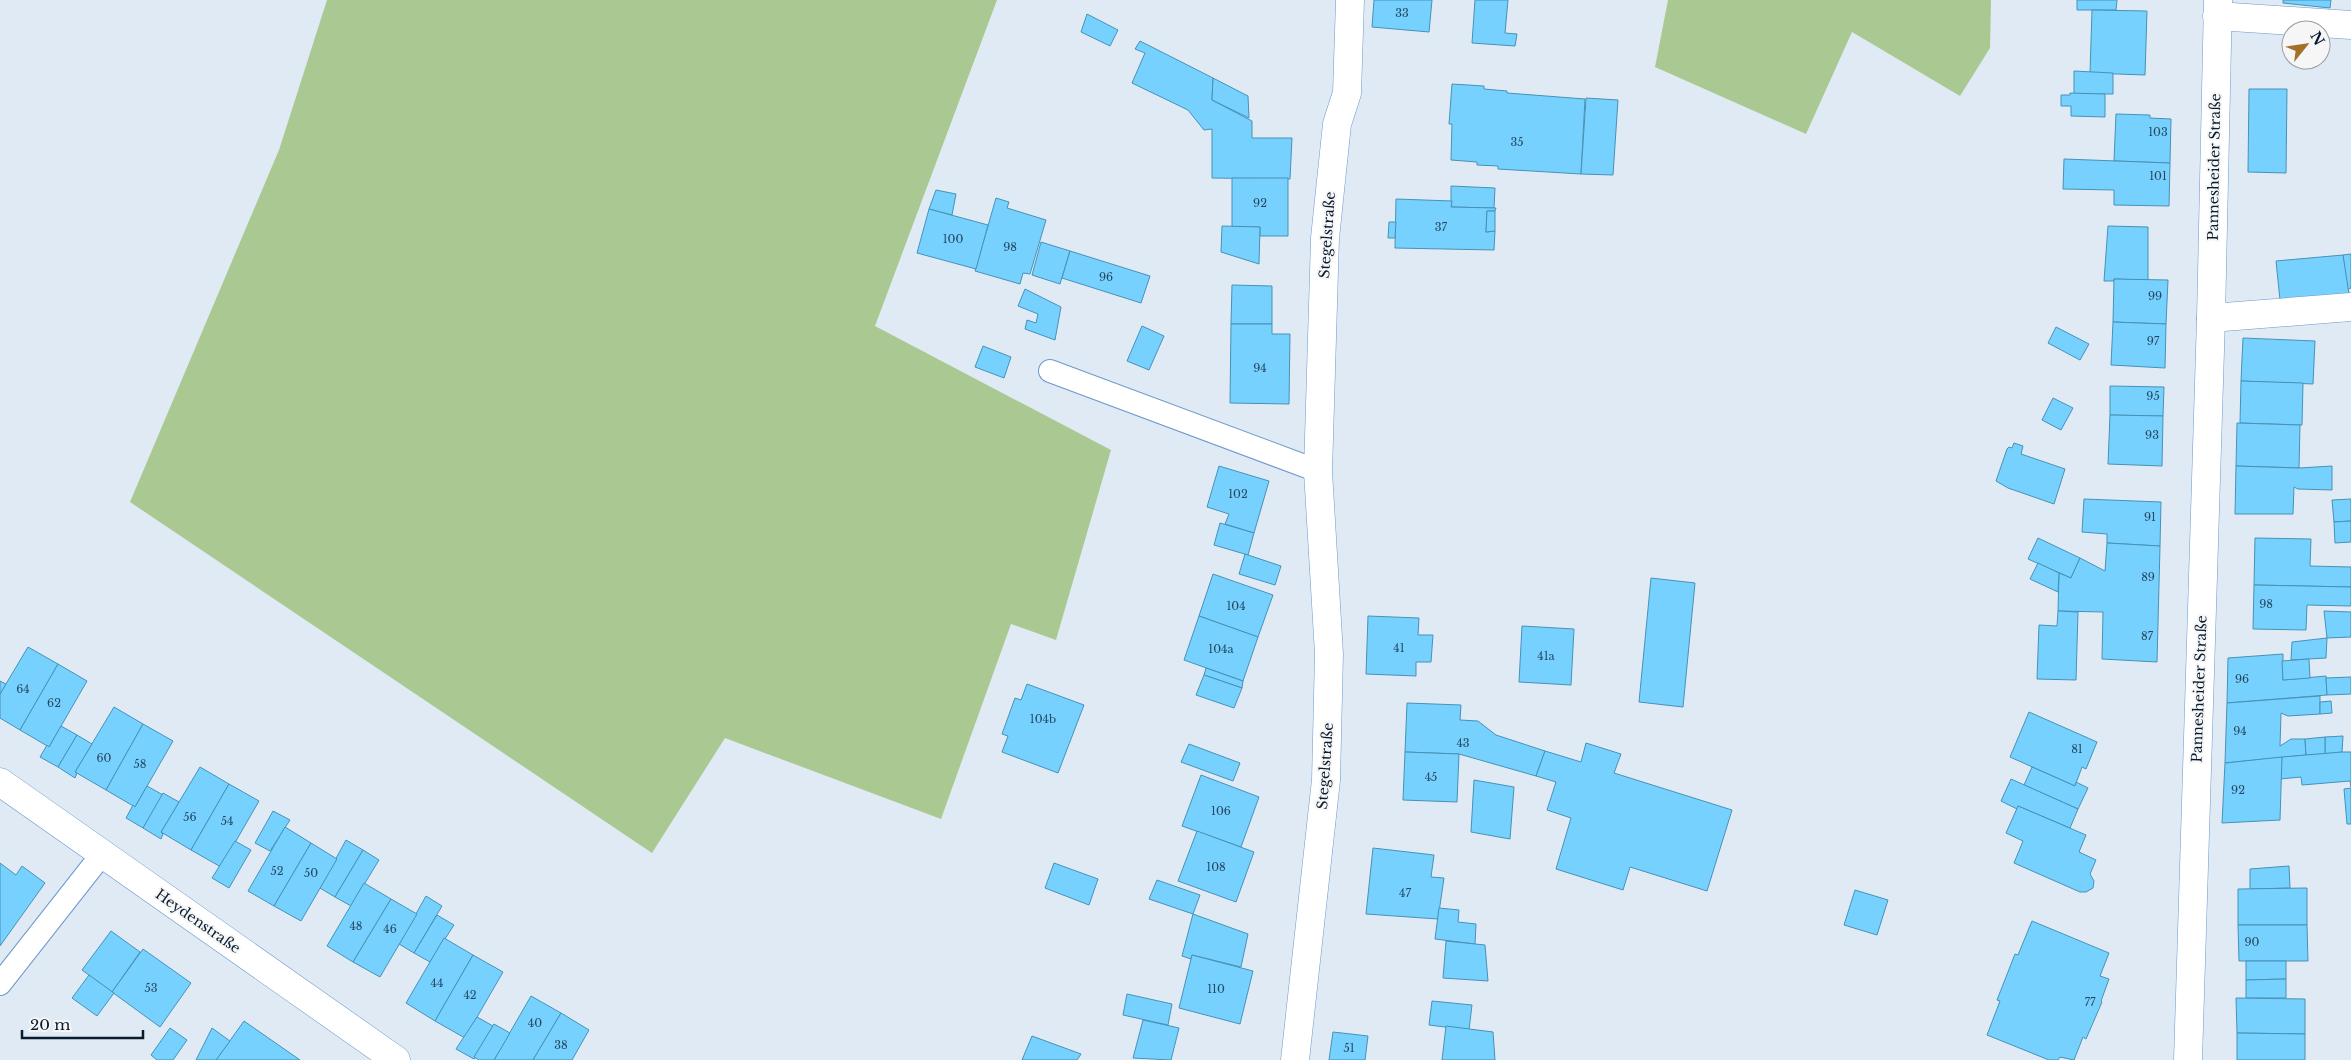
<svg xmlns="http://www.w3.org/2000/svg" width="2351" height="1060" font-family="'Libre Baskerville',serif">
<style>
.green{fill:#aac992}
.building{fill:#77d1fe;stroke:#4692b6}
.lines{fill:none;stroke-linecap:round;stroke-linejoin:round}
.service-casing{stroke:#6a99cd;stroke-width:24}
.minor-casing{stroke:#6a99cd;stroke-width:29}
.service{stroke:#fff;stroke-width:22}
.minor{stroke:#fff;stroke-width:28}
.labels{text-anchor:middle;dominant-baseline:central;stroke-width:4;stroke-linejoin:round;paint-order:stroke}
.number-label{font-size:11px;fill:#244863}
.street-label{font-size:14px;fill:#081b2f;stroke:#f6f6f6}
</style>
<rect width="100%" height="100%" fill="#e0eaf5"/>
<g class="green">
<polygon points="327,0 997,0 875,326 1111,450 1056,640 1011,624 941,819 725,738 652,853 130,502 279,150"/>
<polygon points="1668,0 1991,0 1990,48 1960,96 1852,32 1806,134 1655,67"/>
</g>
<g class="building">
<polygon points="1374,0 1432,0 1429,32 1372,27"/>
<polygon points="1475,0 1508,0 1505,33 1517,34 1515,46 1472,43"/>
<polygon points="2077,0 2117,0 2116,10 2077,10"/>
<polygon points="2283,0 2331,0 2330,8 2283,3"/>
<polygon points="2092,10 2147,11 2145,75 2090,73"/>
<polygon points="1087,14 1118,30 1110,46 1081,32"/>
<polygon points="1140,41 1213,78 1212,100 1252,121 1252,138 1292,138 1290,179 1212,178 1212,129 1204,130 1188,110 1132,83 1145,53 1135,49"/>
<polygon points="2074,71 2113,73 2113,94 2074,94"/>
<polygon points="1213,78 1248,96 1249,118 1212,100"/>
<polygon points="1452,84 1484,86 1484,89 1507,91 1507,93 1585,99 1581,174 1498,169 1498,166 1477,165 1477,162 1451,160 1452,124 1449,124"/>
<polygon points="2249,89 2287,89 2286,173 2248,172"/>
<polygon points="2070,93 2105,94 2105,117 2071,116 2071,106 2061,106 2061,95 2070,95"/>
<polygon points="1586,98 1618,100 1613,175 1581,174"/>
<polygon points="2116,114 2150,115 2150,118 2171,119 2170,163 2114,161"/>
<polygon points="2064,159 2170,163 2169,206 2114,205 2114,190 2063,189"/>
<polygon points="1232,178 1288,178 1288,236 1260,236 1260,227 1232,227"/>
<polygon points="1451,186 1495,188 1494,208 1451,207"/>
<polygon points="936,190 956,194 952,215 929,209"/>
<polygon points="996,198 1009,202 1007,208 1046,220 1030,274 1023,273 1020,284 975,271"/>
<polygon points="1396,199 1452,201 1451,207 1496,208 1495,211 1487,211 1486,232 1495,231 1494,250 1395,248"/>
<polygon points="929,209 988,225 976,269 917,253"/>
<polygon points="1487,211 1495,211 1495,231 1486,232"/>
<polygon points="1389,222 1396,222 1395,238 1388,238"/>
<polygon points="1222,226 1260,227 1259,264 1221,252"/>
<polygon points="2108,226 2148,227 2148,280 2114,279 2114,281 2104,281"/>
<polygon points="1041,242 1070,251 1060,284 1032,275"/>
<polygon points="1070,251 1150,276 1141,303 1062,278"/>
<polygon points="2351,254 2351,288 2347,289 2343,255"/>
<polygon points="2343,255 2349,294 2280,300 2276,261"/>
<polygon points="2114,279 2168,280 2166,324 2113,322"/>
<polygon points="1232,285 1272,286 1272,324 1231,324"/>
<polygon points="1025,289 1061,307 1055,340 1025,329 1027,320 1036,323 1038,314 1018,306"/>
<polygon points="2113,322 2166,324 2165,368 2111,365"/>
<polygon points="1231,324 1272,324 1272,334 1290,334 1289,404 1230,403"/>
<polygon points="1142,326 1164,336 1149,370 1127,361"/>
<polygon points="2056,327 2089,344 2080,360 2048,343"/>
<polygon points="2243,338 2315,341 2313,384 2241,381"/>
<polygon points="983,346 1011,357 1004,378 975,367"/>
<polygon points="2241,381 2303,383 2302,425 2240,423"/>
<polygon points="2110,386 2164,387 2163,416 2110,415"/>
<polygon points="2053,398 2073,408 2061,430 2042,420"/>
<polygon points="2110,415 2163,416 2162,466 2108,464"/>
<polygon points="2237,423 2300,425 2299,468 2236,466"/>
<polygon points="2014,443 2023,446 2021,454 2065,469 2054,504 2008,488 1996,481 2007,449 2009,447 2012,448"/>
<polygon points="1219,466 1269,481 1254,533 1225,524 1229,514 1207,507"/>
<polygon points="2236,466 2299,468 2332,466 2332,490 2298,489 2294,487 2293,514 2235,514"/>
<polygon points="2084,499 2161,502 2160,546 2107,543 2107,534 2082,532"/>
<polygon points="2351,499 2351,521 2334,522 2332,500"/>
<polygon points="2351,521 2351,542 2335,543 2334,522"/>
<polygon points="1220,523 1254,533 1248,555 1214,545"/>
<polygon points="2038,538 2080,558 2071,578 2028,559"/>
<polygon points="2255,538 2311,539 2310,566 2351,567 2351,587 2254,585"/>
<polygon points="2107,543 2160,546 2157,662 2102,659 2103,612 2058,611 2059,573 2071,578 2080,558 2105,571"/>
<polygon points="1245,554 1281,566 1275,585 1239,574"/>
<polygon points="2038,563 2059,573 2058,592 2030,579"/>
<polygon points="1213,574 1273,595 1258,637 1199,616"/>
<polygon points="1651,578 1695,583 1683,707 1639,702"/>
<polygon points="2254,585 2351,587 2351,606 2307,605 2306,630 2253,629"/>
<polygon points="2058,611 2078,612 2076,680 2037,679 2039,625 2057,626"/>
<polygon points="2324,611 2351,612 2351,637 2327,638"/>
<polygon points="1199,616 1258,637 1243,681 1184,660"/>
<polygon points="1368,616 1419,618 1418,635 1433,635 1431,662 1416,662 1416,676 1366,674"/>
<polygon points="1522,626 1574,629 1571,685 1519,682"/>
<polygon points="2327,638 2326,658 2291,660 2292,642"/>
<polygon points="28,647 58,664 20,730 0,718 0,694"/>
<polygon points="2283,654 2283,680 2326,676 2327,695 2227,703 2228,658"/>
<polygon points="2309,659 2310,678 2283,680 2282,661"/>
<polygon points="58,664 87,681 49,747 20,730"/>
<polygon points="1206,668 1243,681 1242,688 1204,675"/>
<polygon points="1204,675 1242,688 1234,708 1196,695"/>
<polygon points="2351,677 2351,694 2327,695 2326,678"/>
<polygon points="0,681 6,684 0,694"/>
<polygon points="1027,684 1084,705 1058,773 1002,752 1008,736 1002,734 1015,698 1021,700"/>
<polygon points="2320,696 2320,714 2288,716 2281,713 2280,746 2291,739 2305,739 2306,755 2225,763 2227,703"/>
<polygon points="2331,701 2332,713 2320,714 2320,702"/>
<polygon points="1407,703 1461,705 1460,720 1478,721 1496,735 1545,751 1536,776 1459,754 1405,752"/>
<polygon points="114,707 143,724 106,790 75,772"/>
<polygon points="2029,712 2097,742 2086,769 2082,767 2075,786 2010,757"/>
<polygon points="143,724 173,741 135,807 106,790"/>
<polygon points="61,726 77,735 58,767 40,757 47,745 49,747"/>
<polygon points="77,735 92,744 75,772 77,773 75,778 58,767"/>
<polygon points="2343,736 2342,752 2325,754 2325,737"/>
<polygon points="2325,737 2325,754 2306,755 2305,739"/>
<polygon points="1586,743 1621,754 1614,773 1732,810 1707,891 1630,867 1623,890 1556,869 1571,818 1547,810 1556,782 1536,776 1545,751 1581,762"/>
<polygon points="1189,744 1240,763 1233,781 1181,762"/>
<polygon points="1405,752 1459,754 1457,802 1403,800"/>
<polygon points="2342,752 2351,752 2351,787 2350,781 2302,785 2301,777 2280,779 2282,757"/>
<polygon points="2282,757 2280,820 2222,823 2225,763"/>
<polygon points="200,767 229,784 191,850 161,832"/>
<polygon points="2032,767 2075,786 2076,782 2088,788 2078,809 2024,785"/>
<polygon points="1201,775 1259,797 1241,847 1182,826"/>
<polygon points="2011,779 2078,809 2070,828 2018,806 2017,809 2001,801"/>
<polygon points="1474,780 1514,787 1510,839 1471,832"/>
<polygon points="229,784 259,801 221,867 191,850"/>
<polygon points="147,786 163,795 143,828 126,818 133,805 135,807"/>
<polygon points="2351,788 2351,824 2347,824 2344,789"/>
<polygon points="163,793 179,802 161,832 163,834 161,839 143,828"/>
<polygon points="2018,806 2086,835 2079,852 2096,860 2090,874 2094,881 2093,888 2086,892 2080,892 2014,863 2023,841 2006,833"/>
<polygon points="273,811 290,820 270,851 255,843"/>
<polygon points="285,827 311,843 274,906 248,891"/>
<polygon points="1197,831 1254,852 1236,902 1178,881"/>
<polygon points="346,840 363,850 335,897 320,888"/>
<polygon points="235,841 251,850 229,888 212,878"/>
<polygon points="311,843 337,859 301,921 274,906"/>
<polygon points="1373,848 1434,855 1431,877 1444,878 1438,919 1366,914"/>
<polygon points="363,850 379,860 351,906 335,897"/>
<polygon points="0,863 16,875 22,866 45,883 0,946"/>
<polygon points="1054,863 1098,879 1089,905 1045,888"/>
<polygon points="2289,866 2290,888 2250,889 2250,869"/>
<polygon points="1157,880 1200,895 1193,914 1149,899"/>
<polygon points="364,883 391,899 353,962 327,946"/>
<polygon points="2307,888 2307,925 2238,925 2238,889"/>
<polygon points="1855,890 1888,900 1877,935 1844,925"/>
<polygon points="426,896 442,906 414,953 399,944"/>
<polygon points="391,899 417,914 380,977 353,962"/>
<polygon points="1439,908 1459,910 1458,922 1476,924 1475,944 1435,939"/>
<polygon points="1193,914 1248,934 1241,967 1192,955 1191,959 1182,956"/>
<polygon points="437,915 454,925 430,962 414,953"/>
<polygon points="2032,921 2109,953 2100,976 2109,979 2101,1001 2102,1002 2086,1039 2083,1037 2074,1060 2060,1057 2058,1060 2049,1060 1987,1035 2000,1001 1997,1000 2015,954 2018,955"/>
<polygon points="2238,925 2307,925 2308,961 2239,961"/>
<polygon points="111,931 140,952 112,992 82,970"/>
<polygon points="444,938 473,955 435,1021 406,1003"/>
<polygon points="1446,941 1485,945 1488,981 1443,978"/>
<polygon points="143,949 191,983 160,1027 112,992"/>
<polygon points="473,955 503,972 465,1038 435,1021"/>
<polygon points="1192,955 1253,971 1240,1024 1179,1008"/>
<polygon points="2246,961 2286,961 2286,979 2246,980"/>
<polygon points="89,975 114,993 97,1016 72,998"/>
<polygon points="2286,979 2286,998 2246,998 2246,980"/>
<polygon points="1127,994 1172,1004 1168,1025 1123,1015"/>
<polygon points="531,996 561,1013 533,1060 494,1060"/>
<polygon points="2236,998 2305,999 2305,1034 2237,1033"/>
<polygon points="1432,1001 1472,1005 1469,1030 1429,1025"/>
<polygon points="561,1013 589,1030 572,1060 533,1060"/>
<polygon points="477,1017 493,1026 474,1059 456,1049"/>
<polygon points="1143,1020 1179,1028 1171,1060 1133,1058"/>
<polygon points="244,1021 300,1060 216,1060"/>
<polygon points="494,1024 510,1033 494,1060 479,1060 474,1057"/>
<polygon points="1446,1026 1493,1032 1495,1060 1442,1060"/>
<polygon points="170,1028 187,1040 173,1060 157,1060 151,1055"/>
<polygon points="212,1028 230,1041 216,1060 196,1060"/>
<polygon points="1333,1032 1368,1036 1365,1060 1329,1060"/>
<polygon points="2237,1033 2305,1034 2305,1060 2237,1060"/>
<polygon points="1032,1036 1081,1054 1077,1060 1022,1060"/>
</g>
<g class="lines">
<g class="service-casing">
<g id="service">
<polyline points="1050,371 1318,471"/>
<polyline points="0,984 103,853"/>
</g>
</g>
<g class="minor-casing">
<g id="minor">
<polyline points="2217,16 2351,25"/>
<polyline points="2211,318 2351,307"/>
<polyline points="0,782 396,1060"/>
<polyline points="1295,1060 1326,780 1329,654 1318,471 1325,238 1337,124 1347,93 1350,0"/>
<polyline points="2188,1060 2211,318 2218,0"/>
</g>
</g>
<use href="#service" class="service"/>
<use href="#minor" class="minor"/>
</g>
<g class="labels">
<g class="number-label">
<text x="1402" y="13">33</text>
<text x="2158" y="132">103</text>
<text x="1517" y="142">35</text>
<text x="2158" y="176">101</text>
<text x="1260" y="203">92</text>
<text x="1441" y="227">37</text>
<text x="953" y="239">100</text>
<text x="1010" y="247">98</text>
<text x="1106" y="277">96</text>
<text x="2155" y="296">99</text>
<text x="2153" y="341">97</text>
<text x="1260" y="368">94</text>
<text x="2153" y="396">95</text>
<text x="2152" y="435">93</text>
<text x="1238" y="494">102</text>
<text x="2150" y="517">91</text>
<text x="2148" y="577">89</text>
<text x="2266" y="604">98</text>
<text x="1236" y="606">104</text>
<text x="2147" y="636">87</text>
<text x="1399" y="648">41</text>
<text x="1221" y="649">104a</text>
<text x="1546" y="656">41a</text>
<text x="2242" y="679">96</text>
<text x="23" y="689">64</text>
<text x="54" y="703">62</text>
<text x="1043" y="719">104b</text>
<text x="2240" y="731">94</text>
<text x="1463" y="743">43</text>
<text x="2077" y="749">81</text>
<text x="104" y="758">60</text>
<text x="140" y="764">58</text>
<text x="1431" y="777">45</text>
<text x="2238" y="790">92</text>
<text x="1221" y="811">106</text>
<text x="190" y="817">56</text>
<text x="227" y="821">54</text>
<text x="1216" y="867">108</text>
<text x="277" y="871">52</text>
<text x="311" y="873">50</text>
<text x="1405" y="893">47</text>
<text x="356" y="926">48</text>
<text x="390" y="929">46</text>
<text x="2252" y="942">90</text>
<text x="437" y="983">44</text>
<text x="151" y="988">53</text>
<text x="1216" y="989">110</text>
<text x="470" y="995">42</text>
<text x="2090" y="1002">77</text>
<text x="535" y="1023">40</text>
<text x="561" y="1045">38</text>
<text x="1349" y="1048">51</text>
</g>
<g class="street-label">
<text transform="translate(2214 167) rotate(-89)">Pannesheider Straße</text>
<text transform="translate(1327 235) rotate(-86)">Stegelstraße</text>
<text transform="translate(2199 689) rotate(-88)">Pannesheider Straße</text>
<text transform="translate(1325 766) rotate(-86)">Stegelstraße</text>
<text transform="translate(198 921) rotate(35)">Heydenstraße</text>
</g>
</g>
<g transform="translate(2306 45) rotate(60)"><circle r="24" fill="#f6f6f6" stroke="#979ea6"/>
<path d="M0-4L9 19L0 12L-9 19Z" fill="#a47129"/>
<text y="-8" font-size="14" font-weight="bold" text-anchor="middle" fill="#081b2f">N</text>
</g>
<path d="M22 1030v8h121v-8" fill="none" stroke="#081b2f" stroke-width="2.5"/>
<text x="30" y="1030" font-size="15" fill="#081b2f" stroke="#f6f6f6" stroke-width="4" paint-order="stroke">20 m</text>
</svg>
